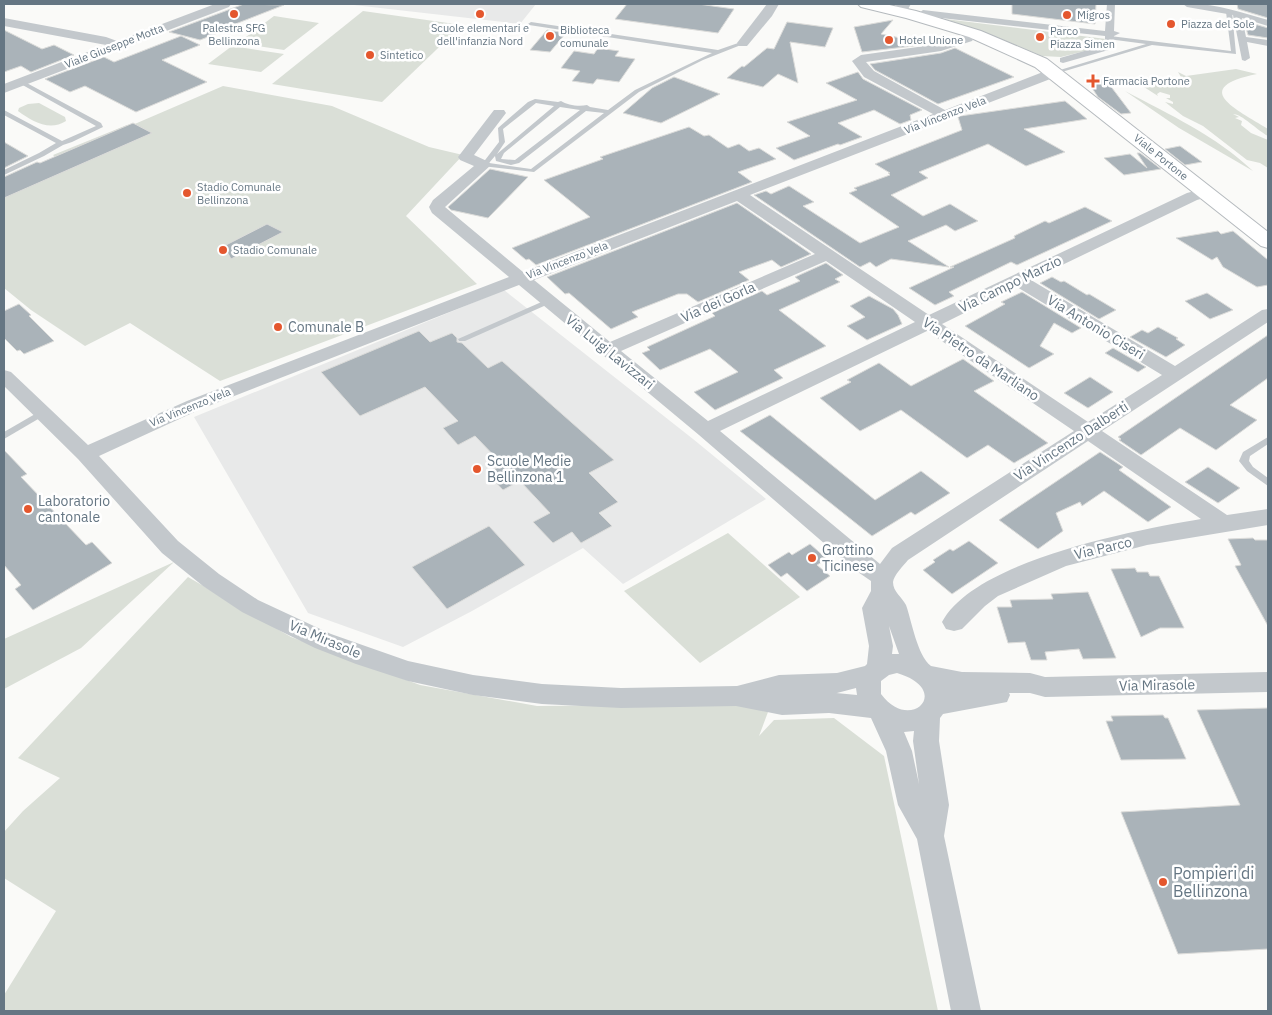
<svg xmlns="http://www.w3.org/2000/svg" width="1272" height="1015" font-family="'IBM Plex Sans',sans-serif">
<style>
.built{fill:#e8e9e9}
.green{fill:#dadfd7}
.building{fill:#aab3b9;stroke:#dcdcda}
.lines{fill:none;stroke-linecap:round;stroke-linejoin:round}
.primary-casing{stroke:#b5babe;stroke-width:2}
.service{fill:#c3c8cc;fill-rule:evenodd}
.pedestrian{fill:#c3c8cc;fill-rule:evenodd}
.minor{fill:#c3c8cc;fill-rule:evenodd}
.tertiary{fill:#c3c8cc;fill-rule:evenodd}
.primary{fill:#fff;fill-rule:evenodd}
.poi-dot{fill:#e4572e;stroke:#fff;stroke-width:2}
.labels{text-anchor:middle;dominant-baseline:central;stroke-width:5;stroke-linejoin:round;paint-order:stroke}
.far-poi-label{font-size:11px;fill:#657683;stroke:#fff;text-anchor:start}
.far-street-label{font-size:11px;fill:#657683;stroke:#fff}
.street-label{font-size:14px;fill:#657683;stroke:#fff}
.poi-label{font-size:14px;fill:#657683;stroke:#fff;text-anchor:start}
.near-poi-label{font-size:16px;fill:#657683;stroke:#fff;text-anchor:start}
</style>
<rect width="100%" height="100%" fill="#fafaf8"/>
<g class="built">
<polygon points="345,4 536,4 520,24"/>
<polygon points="504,290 693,439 766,499 623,584 583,548 472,611 403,647 308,613 194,417"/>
</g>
<g class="green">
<polygon points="363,11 462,25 382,102 272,84"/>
<polygon points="274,16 319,23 284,50 238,43"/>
<polygon points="945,19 1106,39 1105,46 1061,57 1042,56 989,34"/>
<polygon points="232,46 284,54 261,72 208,64"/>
<path d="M 1236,69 L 1257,74 C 1189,88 1236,109 1268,129 L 1268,136 C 1258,131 1242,114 1233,114 L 1239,117 L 1235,118 L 1242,121 L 1241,125 L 1251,133 L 1268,140 L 1268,168 L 1260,163 L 1247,160 L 1203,126 L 1183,116 L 1165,102 L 1173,104 L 1173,102 L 1166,98 L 1170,98 L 1170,95 L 1160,92 L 1157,94 L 1158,96 L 1144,87 L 1181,77 L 1178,72 L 1186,76 Z"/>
<polygon points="223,86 332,106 429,147 463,155 406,216 477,284 220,381 130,323 85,346 31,310 4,288 4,181 56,158 53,155 127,125 130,126 137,123"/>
<path d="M 1125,91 C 1170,115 1215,135 1253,171 L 1179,128 Z"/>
<path d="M 39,103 L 65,117 L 66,121 C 49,132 32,121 18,111 L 19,108 L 28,104 Z"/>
<polygon points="728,533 800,597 700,663 624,591"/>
<polygon points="174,562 81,648 4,689 4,639"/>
<polygon points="188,577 291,637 420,685 537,706 771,704 759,736 774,720 834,718 884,756 938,1011 4,1011 4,995 56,911 4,878 4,832 23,811 60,778 18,758"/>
</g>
<g class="building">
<polygon points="244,4 284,5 220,30 223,31 200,40 169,32"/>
<polygon points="627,4 698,4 734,9 718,33 615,19"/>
<polygon points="1012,4 1096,4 1095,24 1012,14"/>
<polygon points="1237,4 1268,4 1268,18 1238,9"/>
<polygon points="893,20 881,34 920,42 920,44 922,45 862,52 854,27"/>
<polygon points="1244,21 1268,28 1268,38 1248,35"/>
<polygon points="787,22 833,28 825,47 790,42 798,83 778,74 763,87 727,78 742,66 744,67 767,48 774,49"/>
<polygon points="4,30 42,49 54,45 74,55 31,72 21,66 4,72"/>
<polygon points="547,30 566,33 550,52 530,50"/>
<polygon points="181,36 200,45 162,60 207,82 136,112 85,86 70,92 45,79 104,57 114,62"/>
<polygon points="598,48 619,51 615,56 635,59 619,82 597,79 593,84 572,81 580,71 561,68 574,51 594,54"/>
<polygon points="955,48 1014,77 938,104 875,70 870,64 941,53"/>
<polygon points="858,72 863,79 922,110 910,115 911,120 900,124 874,110 838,123 862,137 840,145 838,144 794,160 776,148 810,136 787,122 857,100 826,83"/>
<polygon points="674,77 720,94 661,123 623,113 652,88"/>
<polygon points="1086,79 1106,80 1131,113 1121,114 1098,97"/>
<polygon points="1065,101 1087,119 1024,129 1065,152 1026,166 988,144 919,172 928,178 891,195 923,216 950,204 978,221 955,231 946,225 908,241 949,267 891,259 876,267 870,262 860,267 754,195 766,191 771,194 789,186 814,202 803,206 860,243 899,227 849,193 857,190 854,188 890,175 888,173 890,173 875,164 962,130 958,117 960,116"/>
<polygon points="133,123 152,133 4,198 4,177 37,162 40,163"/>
<polygon points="689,127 704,136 709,135 728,148 739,144 749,151 759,148 776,159 738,172 752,182 536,265 529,259 526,260 512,248 590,217 544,180 603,159 600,157"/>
<polygon points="4,142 28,156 4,168"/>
<polygon points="1180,146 1202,162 1185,165 1165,149"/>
<polygon points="1137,153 1140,153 1161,169 1124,175 1104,158 1130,154 1147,168"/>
<polygon points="490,169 528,177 488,218 451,210 448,207"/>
<polygon points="737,203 811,254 781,267 772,260 739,272 749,280 698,302 687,294 678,294 632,312 638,317 611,329 569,293 565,294 547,277"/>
<polygon points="1085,207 1112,221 1017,265 1011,262 949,292 954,296 935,305 909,288 954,267 950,267 1015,238 1014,236 1045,221 1049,223"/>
<polygon points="267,224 283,232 231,259 224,246"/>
<polygon points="1218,231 1221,234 1233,231 1268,260 1268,285 1257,287 1223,267 1217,257 1212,260 1176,238"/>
<polygon points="826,263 843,275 835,279 840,282 779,310 826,346 774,370 783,378 715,410 694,392 738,372 710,349 660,370 642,353 650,350 647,347 715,316 712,313 762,291 767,295 800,281 795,277"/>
<polygon points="1052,277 1061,282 1064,281 1087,295 1089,294 1116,310 1099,319 1040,283"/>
<polygon points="1022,292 1081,328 1072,333 1054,323 1040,346 1054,354 1029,368 965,326 1005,304 1001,302"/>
<polygon points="1207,293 1233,310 1210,319 1185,301"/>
<polygon points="869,296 893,309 898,315 902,324 867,340 847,326 865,317 850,306"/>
<polygon points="19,304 31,315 29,316 54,341 24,354 20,350 17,351 4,338 4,311"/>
<polygon points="1158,327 1178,338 1176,339 1185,345 1166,357 1130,337 1142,330 1148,333"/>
<polygon points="419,331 430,342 452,333 457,338 457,342 462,343 488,368 502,361 614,460 589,473 618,502 599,513 612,526 581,543 572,532 553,543 533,522 550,513 520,481 503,490 487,473 503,465 475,436 458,445 443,428 458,421 425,387 360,416 321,372"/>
<polygon points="1268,335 1268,378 1230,405 1257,420 1216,450 1180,428 1141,455 1119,440 1121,439 1118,437"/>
<polygon points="1113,348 1146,367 1138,372 1105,353"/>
<polygon points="963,359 994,381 974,391 1048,443 1014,463 988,445 967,458 901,410 860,431 820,398 851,382 847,380 879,363 911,386"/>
<polygon points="1090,377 1113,392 1088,408 1064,393"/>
<polygon points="770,415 875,500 921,471 950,493 915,515 911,512 872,536 740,431"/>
<polygon points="4,450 27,474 21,477 86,545 92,542 112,563 33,610 15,589 21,585 4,565"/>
<polygon points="1100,452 1123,467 1119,470 1171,507 1148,522 1104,491 1082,506 1080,502 1056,513 1063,531 1038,549 999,520"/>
<polygon points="1208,467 1240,488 1218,503 1185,482"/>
<polygon points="489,526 525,565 447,609 412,567"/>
<polygon points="1253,538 1255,540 1268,540 1268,626 1235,566 1241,565 1228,539"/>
<polygon points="969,541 998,563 952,594 923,570 935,562 933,560 950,549 953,551"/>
<polygon points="810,544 827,559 817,565 830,576 807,591 787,573 781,577 768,565 789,552 792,555"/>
<polygon points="1135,568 1137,572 1148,572 1150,576 1159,576 1184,628 1160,628 1141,637 1111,569"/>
<polygon points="1088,592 1116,658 1083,659 1079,649 1045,652 1047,660 1031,660 1025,642 1008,643 997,607 1012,607 1010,600 1053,599 1051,594"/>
<polygon points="1268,708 1268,949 1178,954 1121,812 1240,805 1197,710"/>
<polygon points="1163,715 1165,718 1168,718 1186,759 1121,760 1106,721 1113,721 1111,716"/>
</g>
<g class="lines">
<g class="primary-casing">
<polygon id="primary" points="858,4 885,4 916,11 981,31 1047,59 1268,232 1268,248 1261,246 1035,67 969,37 906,18 861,7"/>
</g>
<g class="service">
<polygon points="1229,10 1232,12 1236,54 1152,45 1055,74 1050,73 1146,44 1108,39 1108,37 1110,36 1231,51 1226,12"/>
<path d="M 531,22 L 718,50 L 741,42 L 746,43 L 703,60 L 639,92 L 534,172 L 482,166 L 482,164 L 499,142 L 498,128 L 528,102 L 535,99 L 558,102 L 561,101 C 567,105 579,107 587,105 L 590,107 L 608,110 L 635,90 L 712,53 L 529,25 L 528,24 ZM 536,103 L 554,106 L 497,154 L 505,142 L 503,129 ZM 560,107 L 580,110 L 515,160 L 501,159 L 504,153 ZM 586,111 L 604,113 L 531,169 L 489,163 L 495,156 L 496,161 L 511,165 L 519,163 Z"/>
<polygon points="19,81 23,81 101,123 103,127 72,142 63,145 44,156 4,175 4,170 39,153 56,143 4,115 4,110 62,141 96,126 19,83"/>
<polygon points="546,300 549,300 553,302 465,341 459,341 458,339"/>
<polygon points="42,410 47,413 45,415 4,439 4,432"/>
<polygon points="1268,437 1268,444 1250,456 1249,461 1253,467 1268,478 1268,486 1247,471 1239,461 1243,452"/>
</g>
<g class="pedestrian">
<polygon points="1107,4 1115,4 1114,31 1120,33 1114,36 1112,49 1063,63 1060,62 1060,58 1105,45 1105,36 923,16 919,13 923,10 1105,31"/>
<path d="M 1183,4 C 1212,2 1240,12 1268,20 L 1268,26 L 1242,18 L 1246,37 L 1268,40 L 1268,46 L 1247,42 L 1250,58 L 1245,61 L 1242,60 L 1233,15 L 1187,7 Z"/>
</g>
<g class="minor">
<polygon points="215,4 231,4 229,7 4,93 4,84 106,45 4,26 4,18 106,37 117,41"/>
<polygon points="767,4 779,4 772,16 747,46 739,46 737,43"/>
<path d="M 968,34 L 974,38 L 972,41 L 941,51 L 866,62 L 874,71 L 945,110 L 1048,70 L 1053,69 L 1060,73 L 1058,76 L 750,195 L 929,315 L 1187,193 L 1206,188 L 1211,190 L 1214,193 L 1211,196 L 1197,200 L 1031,280 L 1175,366 L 1262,310 L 1268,309 L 1268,322 L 1102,431 L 1227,515 L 1268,509 L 1268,525 L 1147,545 L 1066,566 L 998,596 L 985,606 L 962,629 L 954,631 L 946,629 L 942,622 C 975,560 1136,530 1201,519 L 1088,441 L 908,560 C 903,566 894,575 893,582 C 893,592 902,597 906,605 C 912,622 917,655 931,666 L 962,672 L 1030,673 L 1045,677 L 1268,672 L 1268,692 L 1045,697 L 1030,693 L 1009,693 L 1010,695 L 1007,702 L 943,714 L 940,718 L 939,741 L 949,805 L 944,836 L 981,1011 L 951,1011 L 917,839 L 898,805 L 886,751 L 871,718 L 829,713 L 782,715 L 736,706 L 621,708 L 542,704 L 473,695 L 408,681 L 356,664 L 315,648 L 242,612 L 203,586 L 162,553 L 78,459 L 4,386 L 4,370 L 11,372 L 88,445 L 187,401 L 509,277 L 432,213 L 429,207 L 433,200 L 474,166 L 460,160 L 458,157 L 494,110 L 504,110 L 506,113 L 474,155 L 489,162 L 491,165 L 445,207 L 523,272 L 933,114 L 864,77 L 852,61 L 861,55 L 939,44 ZM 737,201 L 815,254 L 610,342 L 534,280 ZM 826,261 L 915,322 L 708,421 L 621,351 ZM 519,285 L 699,435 L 855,570 L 871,581 L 871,591 L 862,608 L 869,646 L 867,664 L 865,666 L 837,673 L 779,675 L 737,686 L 621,688 L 542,684 L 473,675 L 408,661 L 331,634 L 258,600 L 219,574 L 178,541 L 99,456 L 201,409 ZM 1017,287 L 1162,375 L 1088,422 L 942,324 ZM 927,331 L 1074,431 L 892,548 L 880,564 L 720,431 ZM 889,626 L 899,654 L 892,654 L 893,646 ZM 897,673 C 954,690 910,734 881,694 L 881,681 L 889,675 ZM 856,688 L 857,695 L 836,693 L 837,693 ZM 914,731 L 913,741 L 919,784 L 912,751 L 904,732 Z"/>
</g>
<polygon class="tertiary" points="897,4 911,4 905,14 895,14 893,11"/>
<use href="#primary" class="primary"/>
</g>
<g class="poi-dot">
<circle cx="234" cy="14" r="5"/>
<circle cx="480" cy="14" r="5"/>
<circle cx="1067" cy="15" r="5"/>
<circle cx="1171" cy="24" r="5"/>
<circle cx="550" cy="36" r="5"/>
<circle cx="1040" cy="37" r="5"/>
<circle cx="889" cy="40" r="5"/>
<circle cx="370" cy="55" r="5"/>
<path d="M1090.5 73.5h5v5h5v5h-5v5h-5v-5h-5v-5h5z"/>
<circle cx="187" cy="193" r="5"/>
<circle cx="223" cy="250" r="5"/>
<circle cx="278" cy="327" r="5"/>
<circle cx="477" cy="469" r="5"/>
<circle cx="28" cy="509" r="5"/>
<circle cx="812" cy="558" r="5"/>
<circle cx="1163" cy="882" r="5"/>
</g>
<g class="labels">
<g class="far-poi-label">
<text x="1077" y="15">Migros</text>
<text x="1181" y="24">Piazza del Sole</text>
<text x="234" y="28" text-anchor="middle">Palestra SFG<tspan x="234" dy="13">Bellinzona</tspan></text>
<text x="480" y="28" text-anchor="middle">Scuole elementari e<tspan x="480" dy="13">dell'infanzia Nord</tspan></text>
<text x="560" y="30">Biblioteca<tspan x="560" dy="13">comunale</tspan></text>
<text x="1050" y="31">Parco<tspan x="1050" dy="13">Piazza Simen</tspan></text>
<text x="899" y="40">Hotel Unione</text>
<text x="380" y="55">Sintetico</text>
<text x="1103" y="81">Farmacia Portone</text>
<text x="197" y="187">Stadio Comunale<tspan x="197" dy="13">Bellinzona</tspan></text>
<text x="233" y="250">Stadio Comunale</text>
</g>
<g class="far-street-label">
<text transform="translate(114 46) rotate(-21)">Viale Giuseppe Motta</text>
<text transform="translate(945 115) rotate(-21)">Via Vincenzo Vela</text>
<text transform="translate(1161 157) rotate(39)">Viale Portone</text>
<text transform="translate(567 260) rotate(-21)">Via Vincenzo Vela</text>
<text transform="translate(190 407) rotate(-22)">Via Vincenzo Vela</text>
</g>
<g class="street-label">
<text transform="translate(1010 284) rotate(-26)">Via Campo Marzio</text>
<text transform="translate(718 302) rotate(-24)">Via dei Gorla</text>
<text transform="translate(1096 327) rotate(31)">Via Antonio Ciseri</text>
<text transform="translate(610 352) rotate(39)">Via Luigi Lavizzari</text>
<text transform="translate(981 359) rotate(34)">Via Pietro da Marliano</text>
<text transform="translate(1071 441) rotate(-33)">Via Vincenzo Dalberti</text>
<text transform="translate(1103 548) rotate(-13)">Via Parco</text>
<text transform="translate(325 639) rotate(23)">Via Mirasole</text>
<text transform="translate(1157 685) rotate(-1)">Via Mirasole</text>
</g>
<g class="poi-label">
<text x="288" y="327">Comunale B</text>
<text x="487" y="461">Scuole Medie<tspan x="487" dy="16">Bellinzona 1</tspan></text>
<text x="38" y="501">Laboratorio<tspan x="38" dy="16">cantonale</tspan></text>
<text x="822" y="550">Grottino<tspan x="822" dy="16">Ticinese</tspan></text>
</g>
<g class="near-poi-label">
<text x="1173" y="873">Pompieri di<tspan x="1173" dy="18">Bellinzona</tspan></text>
</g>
</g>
<rect width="1272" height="1015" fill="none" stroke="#657683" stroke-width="10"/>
</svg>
